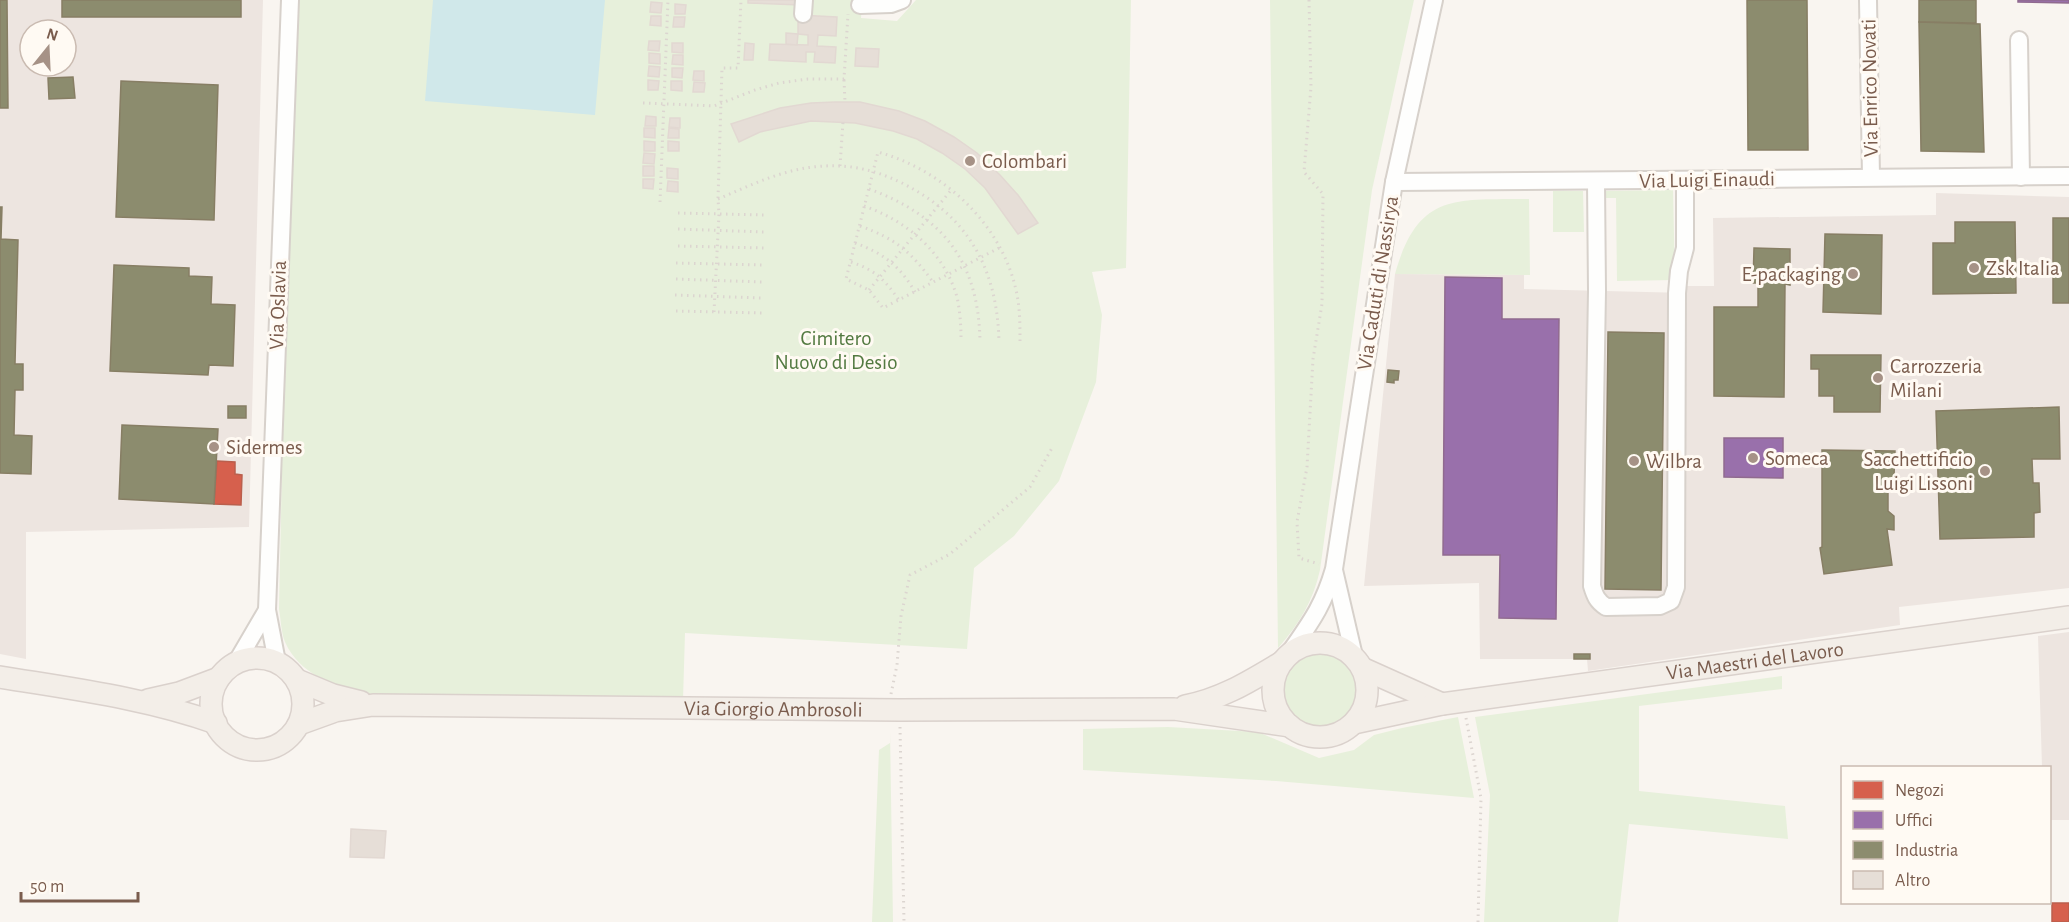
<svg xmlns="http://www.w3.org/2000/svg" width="2069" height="922" font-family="'Alegreya Sans',sans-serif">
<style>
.industrial{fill:#ede5e0;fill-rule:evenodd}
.green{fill:#e7f0db}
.water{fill:#d0e8ea}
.shops{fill:#d6604d;stroke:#ba5f4d;stroke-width:1.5}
.offices{fill:#9970ab;stroke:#906a8f;stroke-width:1.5}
.industry{fill:#8c8c6e;stroke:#877e64;stroke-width:1.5}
.building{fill:#e6ded7;stroke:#e2d8d2;stroke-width:1.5}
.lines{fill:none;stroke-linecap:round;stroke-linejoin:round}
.minor-casing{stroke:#d7d1cb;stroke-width:20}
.major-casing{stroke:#dad1cc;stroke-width:24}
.path{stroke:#dcd5d0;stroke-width:3;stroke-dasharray:1.5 4.5;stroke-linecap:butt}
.minor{stroke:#fefefd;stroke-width:16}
.major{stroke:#f3eee8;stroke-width:21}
.poi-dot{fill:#a69286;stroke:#fffaf3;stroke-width:2}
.labels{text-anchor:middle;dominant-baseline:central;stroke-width:6;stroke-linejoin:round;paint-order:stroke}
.street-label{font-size:21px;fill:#7a5c4d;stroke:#fffaf3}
.poi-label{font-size:21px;fill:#7a5c4d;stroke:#fffaf3;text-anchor:start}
.park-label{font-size:21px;fill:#537a41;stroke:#fffaf3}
</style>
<rect width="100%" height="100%" fill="#f9f5f0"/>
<g class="industrial">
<path d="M 0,0 L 263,0 L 249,527 L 26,532 L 26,659 L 0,654 ZM 30,30 L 66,30 L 66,66 L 30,66 Z"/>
<polygon points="1936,193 2069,197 2069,588 1899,607 1900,625 1588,671 1587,659 1480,659 1479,583 1364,586 1395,274 1524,275 1524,289 1687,293 1687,286 1714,286 1713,218 1936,215"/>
<polygon points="2069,632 2069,820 2050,820 2050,768 2042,767 2038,636"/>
</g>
<g class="green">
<path d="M 299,0 L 862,0 L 861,18 L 897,21 L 916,0 L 1131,0 L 1126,268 L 1092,272 L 1102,315 L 1096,382 L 1059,481 L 1014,536 L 974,568 L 967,649 L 685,633 L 683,700 L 362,695 C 331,683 300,675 285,642 C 281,632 281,620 279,609 L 284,374 Z"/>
<path d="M 1270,0 L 1414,0 L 1372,190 L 1320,570 C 1313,601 1299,624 1278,648 Z"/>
<polygon points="1673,190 1675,280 1617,281 1616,198 1603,198 1603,191"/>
<polygon points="1553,191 1583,191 1584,232 1553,232"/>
<path d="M 1529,199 L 1530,275 L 1395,274 C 1418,192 1455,200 1529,199 Z"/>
<circle cx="1320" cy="689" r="37"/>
<polygon points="1782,676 1782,689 1639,706 1639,791 1785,806 1788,839 1629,824 1618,922 1484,922 1490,795 1475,717"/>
<polygon points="1458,717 1474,798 1276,781 1083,770 1083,729 1168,727 1258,732 1319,758 1354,750 1374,735 1402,728"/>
<polygon points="890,731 893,922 872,922 879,750 890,743"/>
</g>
<polygon class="water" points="433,0 605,0 595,115 425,101"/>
<g class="shops">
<polygon points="217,461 235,462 235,474 242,475 241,505 214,504"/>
<rect x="2052" y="903" width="17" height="19"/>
</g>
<g class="offices">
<polygon points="2018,0 2069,0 2069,3 2018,2"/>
<polygon points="1445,277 1502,278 1502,319 1559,319 1556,619 1499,618 1500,555 1443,555"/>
<polygon points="1724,438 1783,438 1783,478 1724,477"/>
</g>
<g class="industry">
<polygon points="0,0 7,0 8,108 0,108"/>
<rect x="62" y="0" width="179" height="17"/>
<polygon points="1747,0 1807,0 1808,150 1748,150"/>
<polygon points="1919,0 1976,0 1976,23 1919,22"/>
<polygon points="1919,22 1980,24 1984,152 1921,151"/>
<polygon points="73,77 75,98 49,99 48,78"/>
<polygon points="121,81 218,85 214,220 116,217"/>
<polygon points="0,207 2,207 1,239 18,240 15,364 23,364 23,390 15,390 14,435 32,436 31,474 0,473"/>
<rect x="2053" y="218" width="16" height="85"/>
<polygon points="1955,222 2015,222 2016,293 1933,294 1933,243 1955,243"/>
<polygon points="1825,234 1882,235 1881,314 1823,312"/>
<polygon points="1754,248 1790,249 1790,285 1785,284 1784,397 1714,396 1714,307 1758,307 1758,283 1753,283"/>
<polygon points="114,265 189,268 189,276 212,277 211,304 235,305 233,366 209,365 208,375 110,371"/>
<polygon points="1608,332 1664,333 1661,590 1605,589"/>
<polygon points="1811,355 1881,355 1880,412 1834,412 1834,396 1819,396 1819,369 1811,369"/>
<polygon points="1388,370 1399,371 1398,380 1394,380 1394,383 1387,382"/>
<rect x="228" y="406" width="18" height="12"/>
<polygon points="2059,407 2060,459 2032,459 2033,483 2039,483 2040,512 2034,513 2034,537 1940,539 1936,411"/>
<polygon points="122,425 218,429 214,504 119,499"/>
<polygon points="1822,450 1895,451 1894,476 1888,481 1888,511 1894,516 1894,530 1887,529 1892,565 1824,574 1820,548 1822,547"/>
<rect x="1574" y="654" width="16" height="5"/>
</g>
<g class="building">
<polygon points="748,0 800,0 800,5 748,3"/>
<polygon points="651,2 662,3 661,13 650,12"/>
<polygon points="675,4 686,5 685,14 675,14"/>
<polygon points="798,15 837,17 836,36 818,35 817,46 836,47 835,63 814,62 815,52 806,52 806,62 769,60 770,44 808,45 808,35 798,34"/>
<polygon points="651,16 661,16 661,26 650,25"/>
<polygon points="674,17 685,17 684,27 673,27"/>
<polygon points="786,33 798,34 797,45 786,44"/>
<polygon points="649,41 660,41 659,51 648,50"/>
<polygon points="672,43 683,43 683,53 672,52"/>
<polygon points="745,43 754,44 753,60 744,60"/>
<polygon points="856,48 879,49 878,67 855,66"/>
<polygon points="649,53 660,54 660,64 649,63"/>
<polygon points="673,55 683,55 683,65 672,64"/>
<polygon points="649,66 660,67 659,77 648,76"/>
<polygon points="672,68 683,68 682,78 672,77"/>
<polygon points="694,71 704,71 704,81 693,80"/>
<polygon points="648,80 659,81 658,90 648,90"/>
<polygon points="671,81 682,81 682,91 671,90"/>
<polygon points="694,82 705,83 704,92 693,92"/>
<polygon points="835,102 860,102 899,111 925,121 954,137 977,153 1000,175 1018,195 1038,223 1018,234 985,188 965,169 942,153 917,139 893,131 855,123 811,121 760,132 739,142 731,124 780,108 811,103"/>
<polygon points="646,116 656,117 656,126 645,126"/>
<polygon points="670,118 680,118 680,128 669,127"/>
<polygon points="644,128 655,128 655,138 644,137"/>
<polygon points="669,128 679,129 679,138 668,138"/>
<polygon points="644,141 655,142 655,151 644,151"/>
<polygon points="668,141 679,142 679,151 668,151"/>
<polygon points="644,153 655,154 654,164 643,163"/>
<rect x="643" y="166" width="11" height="10"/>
<polygon points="667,168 678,169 678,179 667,178"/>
<polygon points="643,179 654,179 653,189 643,188"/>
<polygon points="668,181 678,182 678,192 667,191"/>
<polygon points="351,829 386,831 384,858 350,857"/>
</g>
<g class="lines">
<g class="minor-casing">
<g id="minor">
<polyline points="1868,0 1871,176"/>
<polyline points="860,5 891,4 902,0"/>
<polyline points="803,14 804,0"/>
<polyline points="2019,40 2021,177"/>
<path d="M 1394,182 C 1619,182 1844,177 2069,176"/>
<path d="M 1596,182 L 1597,291 L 1592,586 C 1595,596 1597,601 1606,607 L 1660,606 L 1671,601 L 1676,587 L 1677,293 L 1679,271 L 1685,248 L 1685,180"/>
<polyline points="1334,570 1354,656"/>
<path d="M 1288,655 C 1310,623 1323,607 1334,569 L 1394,182 L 1434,0"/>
<polyline points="277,662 267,610 290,0"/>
<polyline points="236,663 267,610"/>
</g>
</g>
<g class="major-casing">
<g id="major">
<circle cx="1320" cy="690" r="47"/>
<circle cx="257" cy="704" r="46"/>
<polyline points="1364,669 1442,704"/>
<path d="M 0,677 C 73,689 146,698 216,723"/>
<polyline points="297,680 333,695 361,702"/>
<polyline points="148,700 179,693 219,678"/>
<path d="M 1185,706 C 1222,699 1250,681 1282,662"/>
<path id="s1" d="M 1354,723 L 1442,704 L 2069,617"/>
<path id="s2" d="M 299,724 L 335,711 L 373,705 L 900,710 L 1174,709 L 1290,726"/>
</g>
</g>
<g class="path">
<polyline points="1309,0 1311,87 1304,172 1323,194 1322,304 1313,359 1307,467 1297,522 1299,558 1319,564"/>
<polyline points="844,80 845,102"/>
<polyline points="643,103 714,106 755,90 779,83 808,79 844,79 848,14"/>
<polyline points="840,166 843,122"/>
<path d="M 869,189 C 943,216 978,261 980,340"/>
<path d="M 718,199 C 749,186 779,171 813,167 C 846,163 873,169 902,183 C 968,216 997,268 999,341"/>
<polyline points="660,202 668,0"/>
<path d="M 864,206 C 907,221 944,252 957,297 C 960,311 961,325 961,339"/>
<polyline points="678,213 765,215"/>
<path d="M 860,226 C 896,239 910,251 933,282"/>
<polyline points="678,229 764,232"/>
<path d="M 855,243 C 883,253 900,266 915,292"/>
<polyline points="678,246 764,248"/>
<path d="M 999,248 L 883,308 L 869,290 L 846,279 L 878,152 C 943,170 1001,223 1016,290 C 1020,307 1020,324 1020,341"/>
<path d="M 851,262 C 875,270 884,279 899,300"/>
<polyline points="676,263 762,265"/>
<polyline points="676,279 762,282"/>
<polyline points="869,290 952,189"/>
<polyline points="675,295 761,298"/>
<polyline points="676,311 762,313"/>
<polyline points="714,312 719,214 718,199 722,68 738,68 741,0"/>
<polyline points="891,694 897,665 901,616 910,575 950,554 1030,487 1052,448"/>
<polyline points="1466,718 1481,798 1478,922"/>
<polyline points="900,727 904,922"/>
</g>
<use href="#minor" class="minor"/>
<use href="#major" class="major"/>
</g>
<g class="poi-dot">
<circle cx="970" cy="161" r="6"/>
<circle cx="1974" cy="268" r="6"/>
<circle cx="1853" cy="274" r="6"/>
<circle cx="1878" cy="378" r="6"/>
<circle cx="214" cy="447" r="6"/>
<circle cx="1753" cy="458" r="6"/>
<circle cx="1634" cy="461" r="6"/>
<circle cx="1985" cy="471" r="6"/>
</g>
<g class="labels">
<g class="street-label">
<text transform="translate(1870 88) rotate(-91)">Via Enrico Novati</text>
<text transform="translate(1707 180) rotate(-1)">Via Luigi Einaudi</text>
<text transform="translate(1378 283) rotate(-81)">Via Caduti di Nassirya</text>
<text transform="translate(278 305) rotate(-88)">Via Oslavia</text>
<text stroke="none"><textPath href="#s1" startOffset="406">Via Maestri del Lavoro</textPath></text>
<text stroke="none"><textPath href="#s2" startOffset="477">Via Giorgio Ambrosoli</textPath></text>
</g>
<g class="poi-label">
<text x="982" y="161">Colombari</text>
<text x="1986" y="268">Zsk Italia</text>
<text x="1841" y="274" text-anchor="end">E-packaging</text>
<text x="1890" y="366">Carrozzeria<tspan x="1890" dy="24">Milani</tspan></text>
<text x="226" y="447">Sidermes</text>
<text x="1765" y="458">Someca</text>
<text x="1973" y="459" text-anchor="end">Sacchettificio<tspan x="1973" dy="24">Luigi Lissoni</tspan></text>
<text x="1646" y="461">Wilbra</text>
</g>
<g class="park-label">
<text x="836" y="338">Cimitero<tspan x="836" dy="24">Nuovo di Desio</tspan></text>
</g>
</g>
<rect x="1841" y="766" width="210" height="138" fill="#fffaf3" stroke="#cabbb1" stroke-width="1.5"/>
<rect x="1853" y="781" width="30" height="18" fill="#d6604d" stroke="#cabbb1" stroke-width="1.5"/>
<text x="1895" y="796" font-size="18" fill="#7a5c4d">Negozi</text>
<rect x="1853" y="811" width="30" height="18" fill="#9970ab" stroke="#cabbb1" stroke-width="1.5"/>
<text x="1895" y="826" font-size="18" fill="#7a5c4d">Uffici</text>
<rect x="1853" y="841" width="30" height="18" fill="#8c8c6e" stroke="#cabbb1" stroke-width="1.5"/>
<text x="1895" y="856" font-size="18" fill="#7a5c4d">Industria</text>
<rect x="1853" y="871" width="30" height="18" fill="#e6ded7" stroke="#cabbb1" stroke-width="1.5"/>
<text x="1895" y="886" font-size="18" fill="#7a5c4d">Altro</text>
<g transform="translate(48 48) rotate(18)"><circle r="28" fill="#fffaf3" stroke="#cabbb1" stroke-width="1.5"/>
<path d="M0-4.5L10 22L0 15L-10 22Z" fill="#a69286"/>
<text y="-9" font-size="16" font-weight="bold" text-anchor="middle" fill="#7a5c4d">N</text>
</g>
<path d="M21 892v9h117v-9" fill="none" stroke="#7a5c4d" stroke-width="3"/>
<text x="30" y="892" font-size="18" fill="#7a5c4d" stroke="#fffaf3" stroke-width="4.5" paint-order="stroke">50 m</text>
</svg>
